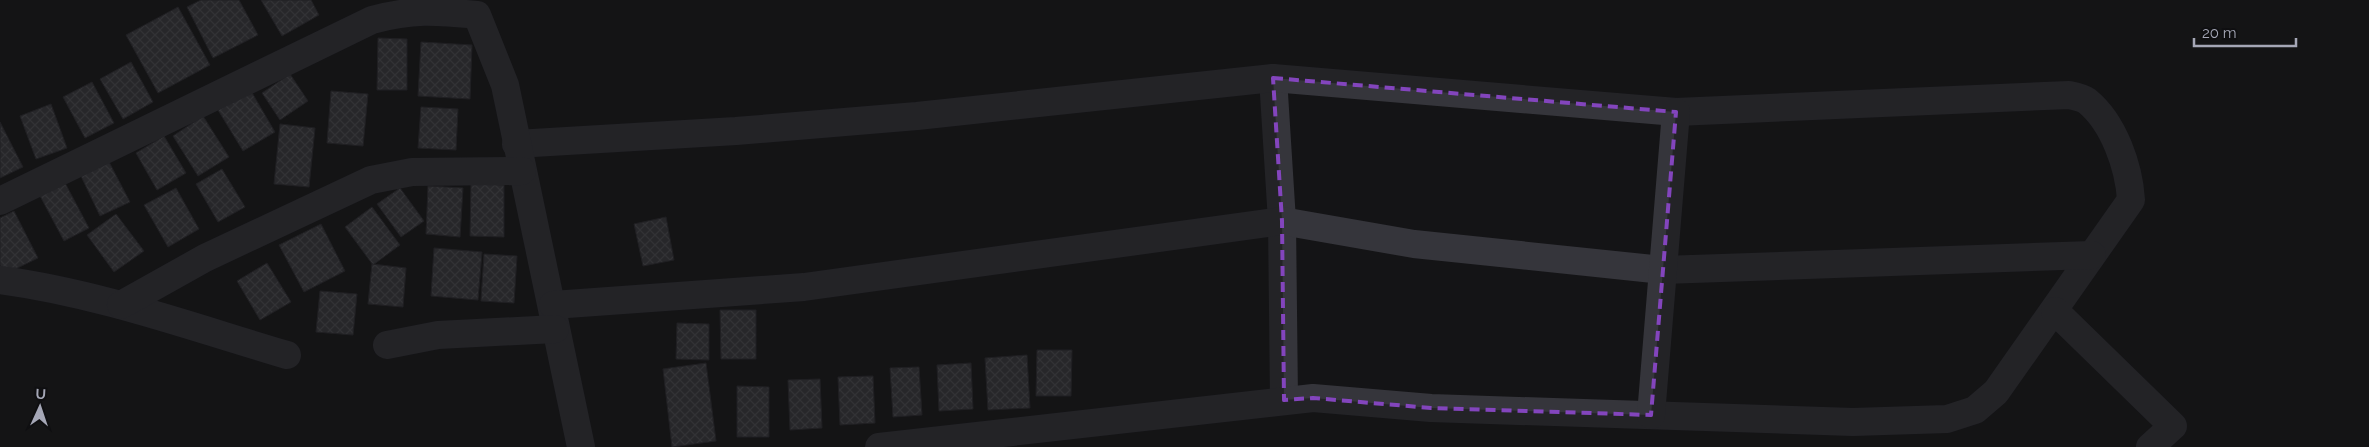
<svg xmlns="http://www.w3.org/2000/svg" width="2369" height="447" font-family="Raleway,sans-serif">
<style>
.building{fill:url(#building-cross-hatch);stroke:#2f2e32}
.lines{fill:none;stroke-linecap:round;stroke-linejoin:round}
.minor{stroke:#35353b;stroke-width:28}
.marked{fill:none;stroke:#8345bd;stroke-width:4;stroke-dasharray:10 6;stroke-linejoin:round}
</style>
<defs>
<pattern id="building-cross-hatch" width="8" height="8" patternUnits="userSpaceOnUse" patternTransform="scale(1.25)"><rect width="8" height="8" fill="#3e3e43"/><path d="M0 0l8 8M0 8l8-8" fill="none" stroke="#57575c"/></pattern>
</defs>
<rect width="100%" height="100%" fill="#141416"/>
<g class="building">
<polygon points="201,0 239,0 258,35 213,58 187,7"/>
<polygon points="261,0 311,0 319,15 282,36"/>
<polygon points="178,7 210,65 158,93 126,35"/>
<polygon points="378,38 407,39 407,90 377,90"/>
<polygon points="421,42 472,45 470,99 418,96"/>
<polygon points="131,62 153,102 123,119 100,79"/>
<polygon points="290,74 308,101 280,120 262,93"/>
<polygon points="92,82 114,123 85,138 63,97"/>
<polygon points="251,91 275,132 243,151 218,110"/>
<polygon points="331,91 368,94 363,146 327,143"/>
<polygon points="51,104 67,148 36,159 20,116"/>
<polygon points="421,107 458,109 456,150 418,148"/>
<polygon points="203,116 229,157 198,176 173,136"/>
<polygon points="0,122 23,167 0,178"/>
<polygon points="280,124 315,128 309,187 274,184"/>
<polygon points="164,136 186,173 157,190 136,153"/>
<polygon points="108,160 130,202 100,216 80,174"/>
<polygon points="222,169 245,207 218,222 196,184"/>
<polygon points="64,181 89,228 64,241 39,194"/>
<polygon points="471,184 504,185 504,237 470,236"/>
<polygon points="428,186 463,188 460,237 426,234"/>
<polygon points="176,188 199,229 168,247 144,205"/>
<polygon points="400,188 424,221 401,237 377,204"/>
<polygon points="372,207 400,245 373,265 345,227"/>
<polygon points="14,211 38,258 5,274 0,265 0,218"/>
<polygon points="116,214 144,251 114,272 87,235"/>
<polygon points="666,217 674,260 643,266 634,224"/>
<polygon points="321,224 345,271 304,292 279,245"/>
<polygon points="434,248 482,252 478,300 431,296"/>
<polygon points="484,254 517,256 514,303 481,301"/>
<polygon points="267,263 291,302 260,320 237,281"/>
<polygon points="372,264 406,268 403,307 368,304"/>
<polygon points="320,291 357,294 353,335 316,332"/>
<polygon points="720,310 756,310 756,359 721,359"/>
<polygon points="677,323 709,324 709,360 676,359"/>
<polygon points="1037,350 1072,350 1071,396 1036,396"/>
<polygon points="1027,355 1030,408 988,410 985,358"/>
<polygon points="706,363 716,441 672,447 663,369"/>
<polygon points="971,363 973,409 939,411 937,365"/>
<polygon points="919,367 922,415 893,417 890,368"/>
<polygon points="873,376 875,423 840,425 838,377"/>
<polygon points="820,379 822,428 790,430 788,380"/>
<polygon points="737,386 769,387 769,437 737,437"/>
</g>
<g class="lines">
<g class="minor">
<polyline points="1273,78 1282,221 1284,400"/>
<path d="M 516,144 L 736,131 L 917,116 L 1273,78 L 1676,112 L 2069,95 C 2074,96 2083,98 2087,101 C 2114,123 2129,167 2131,200 L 1996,392 L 1975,410 L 1947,419 L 1853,422 L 1431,408 L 1313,398 L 879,447"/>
<path d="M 0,201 L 372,20 C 413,9 435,11 477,15 L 505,85 L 581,447"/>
<path d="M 0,280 C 98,293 192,327 287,355"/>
<polyline points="121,305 205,258 371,180 412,172 522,171"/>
<polyline points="553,305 804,287 1282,221 1414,244 1663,270 2092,255"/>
<polyline points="2055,311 2173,426 2150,447"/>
<polyline points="387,345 438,335 555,329"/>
<polyline points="1651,415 1676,112"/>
</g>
</g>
<path d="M0 0H2369V447H0ZM 1273,78 L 1676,112 L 1651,415 L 1431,408 L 1313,398 L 1284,400 L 1282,221 Z" fill="#141416" fill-opacity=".55" fill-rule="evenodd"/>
<path class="marked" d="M 1273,78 L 1676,112 L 1651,415 L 1431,408 L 1313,398 L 1284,400 L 1282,221 Z"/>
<g transform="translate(40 407) rotate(3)" stroke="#0f0f11" stroke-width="4" paint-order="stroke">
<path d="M0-4L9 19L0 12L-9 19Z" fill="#a5a7b6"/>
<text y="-8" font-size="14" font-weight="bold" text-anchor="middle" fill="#a5a7b6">U</text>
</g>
<path d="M2194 38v8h102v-8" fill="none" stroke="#a5a7b6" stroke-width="2.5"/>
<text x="2202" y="38" font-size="15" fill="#a5a7b6" stroke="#0f0f11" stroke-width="4" paint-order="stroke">20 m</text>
</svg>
